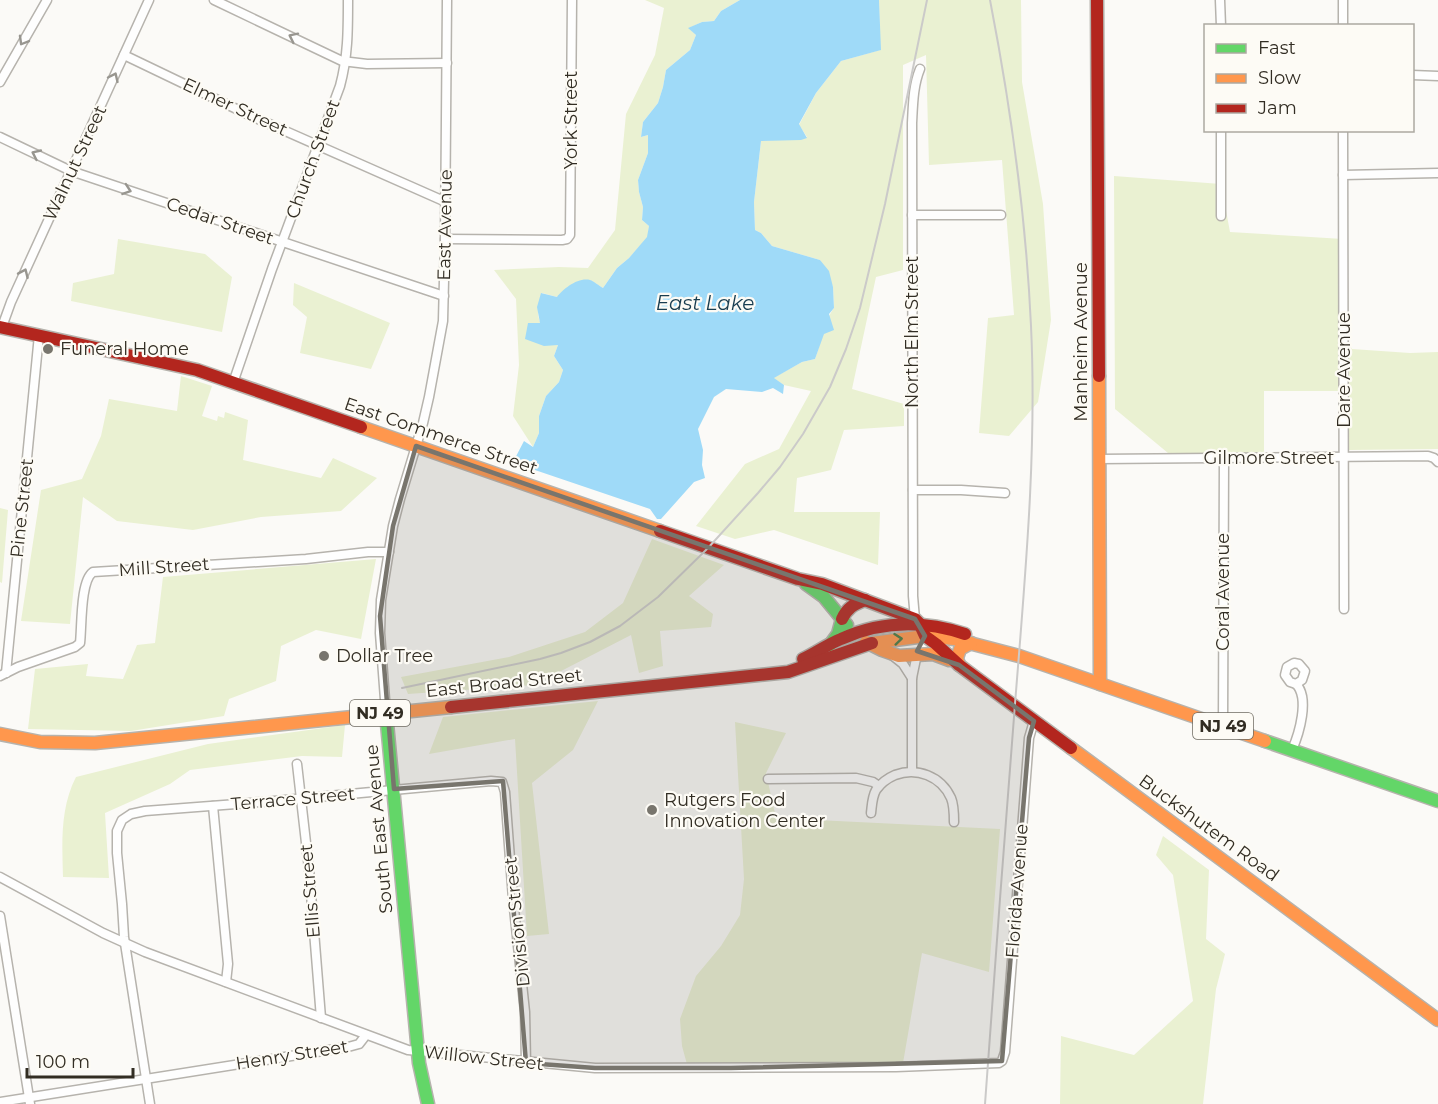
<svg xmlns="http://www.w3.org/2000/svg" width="1438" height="1104" font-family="Montserrat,sans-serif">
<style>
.green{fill:#eaf1d2}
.water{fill:#9fdaf8}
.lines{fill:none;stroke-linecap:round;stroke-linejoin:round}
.street-casing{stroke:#b6b3ad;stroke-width:11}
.fast-casing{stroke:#b6b3ad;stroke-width:15}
.slow-casing{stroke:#b6b3ad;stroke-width:15}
.jam-casing{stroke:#b6b3ad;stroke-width:15}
.street{stroke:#fefefe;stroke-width:8}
.fast{stroke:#63d668;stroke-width:12}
.slow{stroke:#ff974d;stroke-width:12}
.jam{stroke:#b3261e;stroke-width:12}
.rail{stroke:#cbcac9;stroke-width:2}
.oneway{stroke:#989690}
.oneway2{stroke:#487942}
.marked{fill:#78756d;fill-opacity:0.2;stroke:#78756d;stroke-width:4.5;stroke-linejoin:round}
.poi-dot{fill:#78756d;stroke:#fdfbf5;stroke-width:2}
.labels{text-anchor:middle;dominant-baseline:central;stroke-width:4.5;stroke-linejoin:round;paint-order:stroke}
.shield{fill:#fdfbf5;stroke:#6f6b62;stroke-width:1.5}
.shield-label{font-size:16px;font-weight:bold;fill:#322d23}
.street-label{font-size:18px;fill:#322d23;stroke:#fdfbf5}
.poi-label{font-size:18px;fill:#322d23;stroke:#fdfbf5;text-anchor:start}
.water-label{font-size:20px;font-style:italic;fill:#183d50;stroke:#fdfbf5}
</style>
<rect width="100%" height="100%" fill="#fbfaf7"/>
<g class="green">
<path d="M 645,0 L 740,0 L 721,11 L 714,21 L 702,22 L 689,28 L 696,35 L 690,50 L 666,70 L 663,87 L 658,103 L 643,122 L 641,137 L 648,135 L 648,153 L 638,180 L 639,192 L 643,207 L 642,220 L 649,226 L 648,237 L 629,258 L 617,268 L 603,288 L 590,280 L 557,297 L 542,293 C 533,321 540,324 558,345 L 554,356 L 563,370 L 559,382 L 546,396 L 539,416 L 539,433 L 533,447 L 513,416 L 519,365 L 516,299 L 494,270 L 559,267 L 588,268 L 615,230 L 626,114 L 655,55 L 664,8 Z"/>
<path d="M 879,0 L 1021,0 L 1022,82 L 1043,204 L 1051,320 L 1038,402 L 1009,436 L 979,433 L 988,318 L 1014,315 L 1002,160 L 929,165 L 926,55 L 903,65 L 903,270 L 876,277 L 852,389 L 904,404 L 904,426 L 844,430 L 831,470 L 797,478 L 794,512 L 880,512 L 878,565 L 774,530 L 735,539 L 696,526 L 745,464 L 779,449 L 811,391 L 784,385 L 773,378 L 802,362 L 815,359 C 821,344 825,319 834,308 L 833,287 L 820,260 L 772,246 L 761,233 L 755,230 L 754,202 L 761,141 L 807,137 L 799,125 L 816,93 L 841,61 L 880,50 Z"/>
<polygon points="1114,176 1221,184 1230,232 1343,239 1342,332 1352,349 1410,353 1438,352 1438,449 1349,450 1349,391 1264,391 1264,457 1174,458 1115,409"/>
<polygon points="118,239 205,254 232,277 222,332 71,301 73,283 114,274"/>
<polygon points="294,283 390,323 371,369 300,353 307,317 293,305"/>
<polygon points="181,376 212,386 202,416 217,421 218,416 224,418 225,412 248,420 243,460 321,478 333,458 377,478 341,511 261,517 193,530 117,521 83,497 70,624 21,621 41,490 82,479 101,436 109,399 177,411"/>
<polygon points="0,508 8,510 2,583 0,582"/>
<polygon points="652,539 724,565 689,596 713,614 711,627 660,631 663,666 639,673 631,635 534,685 408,694 401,677 509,657 585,632 623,603"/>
<polygon points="376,559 361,639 316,630 281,646 276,681 229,699 224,716 131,731 28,729 35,669 88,664 86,676 123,679 137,645 155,643 163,577"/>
<polygon points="598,701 573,750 532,783 549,934 527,936 515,739 429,754 443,717"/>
<polygon points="735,722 786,733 766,773 776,818 1000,829 989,972 922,953 903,1063 688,1068 682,1046 680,1019 696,976 721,946 740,915 744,879"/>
<path d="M 345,725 L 342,757 L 302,756 L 190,770 L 170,784 L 105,813 L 109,878 L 63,877 C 62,843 60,808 76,777 L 208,744 Z"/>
<polygon points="1163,836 1209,870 1206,939 1225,954 1216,989 1203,1104 1060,1104 1061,1036 1134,1055 1193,1001 1173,875 1156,855"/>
</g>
<path class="water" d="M 740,0 L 879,0 L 881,50 L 841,61 L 816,93 L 799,124 L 807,138 L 801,140 L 761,141 L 754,202 L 755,230 L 761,233 L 772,246 L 820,260 L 829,271 L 833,287 L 834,308 L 829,314 L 834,330 L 824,334 L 815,359 L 802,362 L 774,378 L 784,385 L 783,394 L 773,388 L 762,392 L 726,389 L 714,397 L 698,429 L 703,450 L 702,465 L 705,478 L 694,482 L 661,519 L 657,519 L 650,509 L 529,468 L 520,469 L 511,466 L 524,441 L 533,447 L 539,433 L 539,416 L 546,396 L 559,382 L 563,370 L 554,356 L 558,345 L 544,346 L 525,339 L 528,323 L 540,323 L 537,307 L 541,293 L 557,297 C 563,289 578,277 590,280 C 594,281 599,286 603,288 L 617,268 L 629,258 L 647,237 L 649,226 L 642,220 L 643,207 L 639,192 L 638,180 L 648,153 L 648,135 L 641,137 L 643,122 L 658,103 L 663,87 L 666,70 L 690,50 L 696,35 L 688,28 L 702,22 L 714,21 L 721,11 Z"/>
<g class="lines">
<g class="street-casing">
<g id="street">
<polyline points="214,0 342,61 367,64 447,63"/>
<polyline points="1220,0 1221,26"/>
<polyline points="1343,0 1343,26"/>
<polyline points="124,55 249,115 446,202"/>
<polyline points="1412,75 1438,76"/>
<polyline points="0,82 47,0"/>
<polyline points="1343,130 1344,609"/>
<polyline points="0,137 71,171 444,296"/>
<polyline points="1343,175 1438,173"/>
<polyline points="912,215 1001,215"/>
<polyline points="1221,216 1221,130"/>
<polyline points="445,239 562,240 567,239 570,235 572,0"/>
<polyline points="2,327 11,302 149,0"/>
<path d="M 233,383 L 272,269 L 340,86 C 348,56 348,31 348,0"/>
<polyline points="1099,459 1428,456 1434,458 1438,462"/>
<polyline points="913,490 961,490 1005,493"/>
<path d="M 915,619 L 913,596 L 912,123 C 913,105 913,86 920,69"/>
<polyline points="893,656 903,664 912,678"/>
<polygon points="1294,663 1299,664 1305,671 1302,680 1296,684 1290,682 1285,675 1287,667"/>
<polyline points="6,673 39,335"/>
<path d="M 0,676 L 18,667 L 75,647 L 80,643 C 82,627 80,581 93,572 L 306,559 L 368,552 L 389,552"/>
<polyline points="386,713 380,633 381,600 393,526 400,499 423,423 429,397 443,321 445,239 447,0"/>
<polyline points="1223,726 1224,458"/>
<path d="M 1292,750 C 1299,734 1310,698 1296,684"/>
<polyline points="297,764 309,869 321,1018"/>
<polyline points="912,771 912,678 917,654"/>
<polyline points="768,779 856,778 873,782 879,786"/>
<polyline points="213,806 228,964 226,982"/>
<path d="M 871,813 C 872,805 872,797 876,790 C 881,783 888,778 895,775 C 917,767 941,776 951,798 C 954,805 954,814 954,822"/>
<polyline points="0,877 103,933 145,952 408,1050 595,1068 896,1067 999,1063 1002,1061 1005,1052 1029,738 1034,721"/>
<polyline points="0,916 30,1104"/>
<polyline points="0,1102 348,1047 359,1044 366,1035"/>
<polyline points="150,1104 124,937 122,904 117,853 117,831 122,820 131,814 145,811 274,801 491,781 502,782 505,792 513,899 525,1012 526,1063"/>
</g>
</g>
<g class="fast-casing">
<g id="fast">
<polyline points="806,584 824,597 847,625"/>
<polyline points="830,645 838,634 842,619"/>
<polyline points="386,713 419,1063 428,1104"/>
<polyline points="1265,741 1438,801"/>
</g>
</g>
<g class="slow-casing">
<g id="slow">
<polyline points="1099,376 1100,684"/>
<polyline points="361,427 660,531"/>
<polyline points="866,642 882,650 899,656 933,654 949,660"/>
<polyline points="872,643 925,636 954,639 1019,656 1265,741"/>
<polyline points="959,665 957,658 960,649 971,643"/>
<polyline points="0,734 40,742 95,743 451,707"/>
<polyline points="1071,748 1438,1020"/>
</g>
</g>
<g class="jam-casing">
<g id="jam">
<polyline points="1097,0 1099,376"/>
<polyline points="0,327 197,370 361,427"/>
<polyline points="660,531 798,579 822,584 915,619 919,623 925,636 936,644 959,665 1071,748"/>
<path d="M 842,619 C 847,608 854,604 865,600"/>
<path d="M 803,659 C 816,653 828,644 841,639 C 881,621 923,620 965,634"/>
<polyline points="451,707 788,672 872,643"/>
</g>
</g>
<use href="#street" class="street"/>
<use href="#fast" class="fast"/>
<use href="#slow" class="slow"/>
<use href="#jam" class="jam"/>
<g class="rail">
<polyline points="402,688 540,659 561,653 590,642 620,626 658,597 708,548 758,493 780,467 803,434 830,387 846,349 860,308 885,204 927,0"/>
<path d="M 985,1104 C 995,971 1004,837 1015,704 C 1025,578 1037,452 1031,326 C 1026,216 1011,108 990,0"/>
</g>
</g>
<defs><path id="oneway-chevron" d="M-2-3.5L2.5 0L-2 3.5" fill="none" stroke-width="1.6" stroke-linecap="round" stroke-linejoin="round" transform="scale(1.5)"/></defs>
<g class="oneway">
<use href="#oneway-chevron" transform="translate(293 37) rotate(-154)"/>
<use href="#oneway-chevron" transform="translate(23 41) rotate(120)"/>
<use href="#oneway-chevron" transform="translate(114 77) rotate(-65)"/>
<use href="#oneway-chevron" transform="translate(36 154) rotate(-155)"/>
<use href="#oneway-chevron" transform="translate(127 190) rotate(19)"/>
<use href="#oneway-chevron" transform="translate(24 273) rotate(-66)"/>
</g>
<use class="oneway2" href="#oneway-chevron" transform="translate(898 639) rotate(-6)"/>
<path class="marked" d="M 416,446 L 915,619 L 925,636 L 917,651 L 959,665 L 1034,721 L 1029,738 L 1002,1061 L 731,1068 L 595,1068 L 526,1063 L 503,781 L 394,789 L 380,616 L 393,526 Z"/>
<g class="poi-dot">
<circle cx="48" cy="349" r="6"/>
<circle cx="324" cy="656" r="6"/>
<circle cx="652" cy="810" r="6"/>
</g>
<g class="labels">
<g class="shield">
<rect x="350" y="700" width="60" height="26" rx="4.5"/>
<rect x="1193" y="713" width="60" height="26" rx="4.5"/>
</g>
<g class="shield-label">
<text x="380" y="713">NJ 49</text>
<text x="1223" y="726">NJ 49</text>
</g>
<g class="street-label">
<text transform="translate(235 107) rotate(25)">Elmer Street</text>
<text transform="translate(571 120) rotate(-90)">York Street</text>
<text transform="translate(313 159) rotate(-70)">Church Street</text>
<text transform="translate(75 163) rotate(-65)">Walnut Street</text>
<text transform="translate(220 221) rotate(19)">Cedar Street</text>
<text transform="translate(445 225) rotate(-89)">East Avenue</text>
<text transform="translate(912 332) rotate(-90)">North Elm Street</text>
<text transform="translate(1081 342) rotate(-90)">Manheim Avenue</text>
<text transform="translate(1344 370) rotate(-90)">Dare Avenue</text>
<text transform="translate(441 436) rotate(19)">East Commerce Street</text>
<text x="1269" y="458">Gilmore Street</text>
<text transform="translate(22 508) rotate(-84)">Pine Street</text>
<text transform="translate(164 567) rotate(-4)">Mill Street</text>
<text transform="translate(1223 592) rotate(-90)">Coral Avenue</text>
<text transform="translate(504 683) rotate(-6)">East Broad Street</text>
<text transform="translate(293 799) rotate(-5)">Terrace Street</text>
<text transform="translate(1209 828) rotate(36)">Buckshutem Road</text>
<text transform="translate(379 829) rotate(-95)">South East Avenue</text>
<text transform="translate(310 891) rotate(-95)">Ellis Street</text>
<text transform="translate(1017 891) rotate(-86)">Florida Avenue</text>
<text transform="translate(517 922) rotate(-96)">Division Street</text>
<text transform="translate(292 1055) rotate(-9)">Henry Street</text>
<text transform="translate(484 1058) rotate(6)">Willow Street</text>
</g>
<g class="poi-label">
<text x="60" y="349">Funeral Home</text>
<text x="336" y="656">Dollar Tree</text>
<text x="664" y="800">Rutgers Food<tspan x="664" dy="21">Innovation Center</tspan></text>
</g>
<g class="water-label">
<text x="705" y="303">East Lake</text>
</g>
</g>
<rect x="1204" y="24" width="210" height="108" fill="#fdfbf5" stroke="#aca9a1" stroke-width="1.5"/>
<rect x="1216" y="44" width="30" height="9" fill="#63d668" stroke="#aca9a1" stroke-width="1.5"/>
<text x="1258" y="54" font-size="18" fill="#322d23">Fast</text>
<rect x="1216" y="74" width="30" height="9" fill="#ff974d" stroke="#aca9a1" stroke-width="1.5"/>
<text x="1258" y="84" font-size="18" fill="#322d23">Slow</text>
<rect x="1216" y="104" width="30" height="9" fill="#b3261e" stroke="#aca9a1" stroke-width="1.5"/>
<text x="1258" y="114" font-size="18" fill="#322d23">Jam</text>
<path d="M27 1068v9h106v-9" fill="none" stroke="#322d23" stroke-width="3"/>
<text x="36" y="1068" font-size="18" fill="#322d23" stroke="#fdfbf5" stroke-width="4.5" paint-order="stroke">100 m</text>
</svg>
